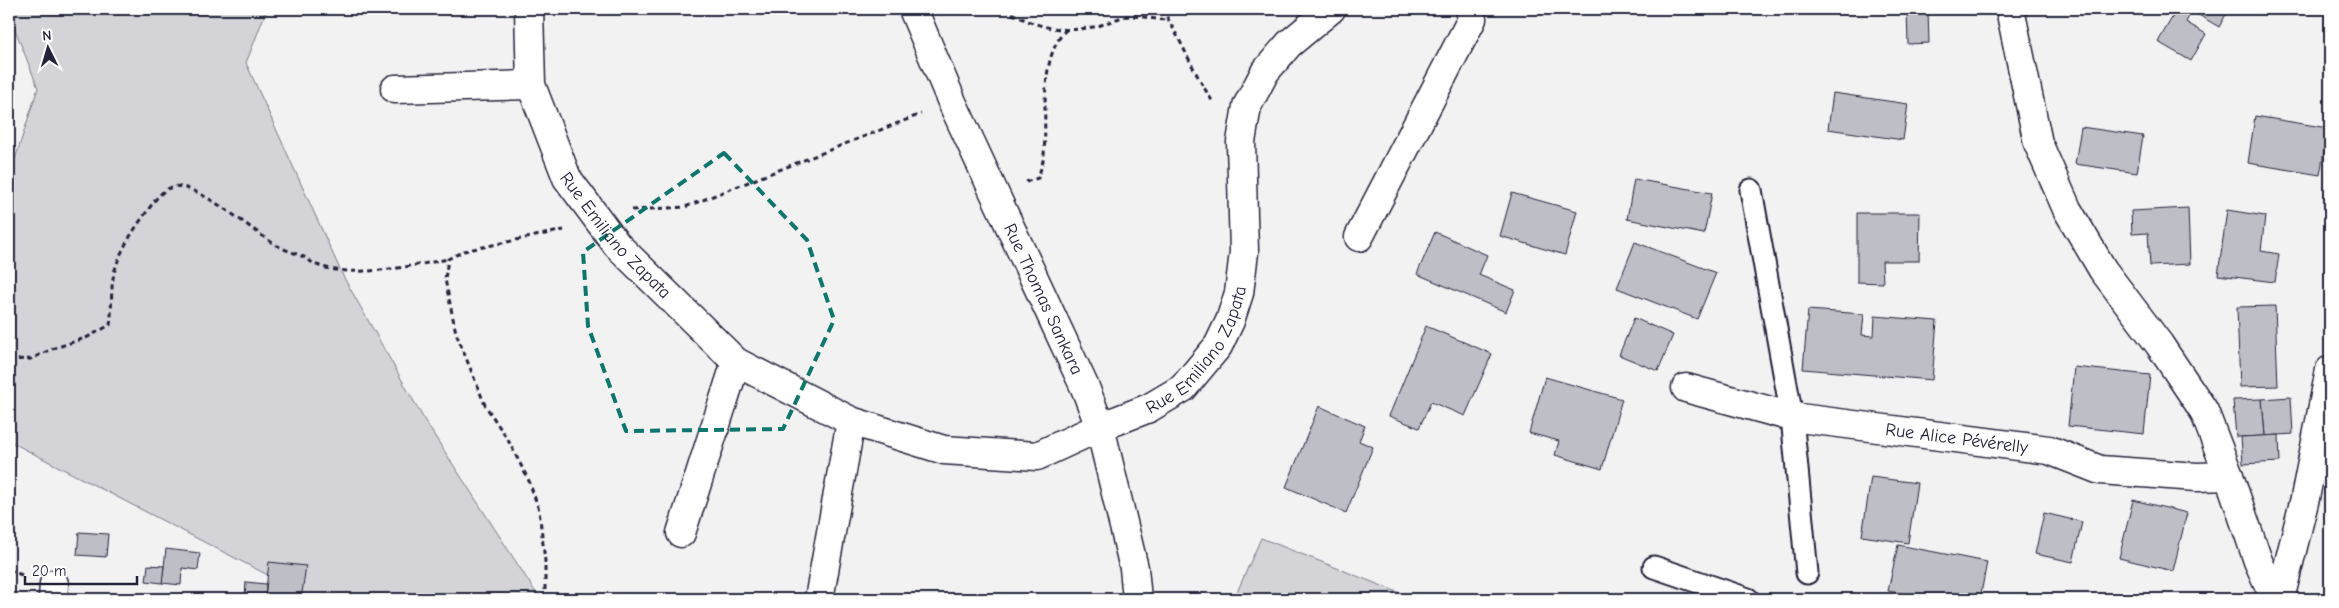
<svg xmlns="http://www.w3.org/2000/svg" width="2339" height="608" font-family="'Comic Neue',sans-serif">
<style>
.green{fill:#d3d3d8;stroke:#7a7a8a}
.building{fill:#bebec6;stroke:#22223b}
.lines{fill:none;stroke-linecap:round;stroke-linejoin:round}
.lane-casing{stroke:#22223b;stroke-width:25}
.street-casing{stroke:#22223b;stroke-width:31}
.secondary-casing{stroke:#22223b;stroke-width:31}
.path{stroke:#22223b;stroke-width:3;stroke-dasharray:5 4;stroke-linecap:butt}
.lane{stroke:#fff;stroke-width:21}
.street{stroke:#fff;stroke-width:28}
.secondary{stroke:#fff;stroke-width:28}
.marked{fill:none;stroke:#0f766e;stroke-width:4;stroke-dasharray:10 6;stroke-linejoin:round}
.labels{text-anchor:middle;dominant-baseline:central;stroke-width:5;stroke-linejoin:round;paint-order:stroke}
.street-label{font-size:18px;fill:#22223b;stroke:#fff}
</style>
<rect width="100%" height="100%" fill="#f2f2f3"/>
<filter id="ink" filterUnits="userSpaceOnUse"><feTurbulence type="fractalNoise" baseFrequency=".02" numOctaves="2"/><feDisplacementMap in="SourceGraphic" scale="10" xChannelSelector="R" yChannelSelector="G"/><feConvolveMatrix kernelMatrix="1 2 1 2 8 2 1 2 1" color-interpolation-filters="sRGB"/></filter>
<g filter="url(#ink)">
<g class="green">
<polygon points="9,9 267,9 246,63 343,276 425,421 540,599 314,599 9,441 9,178 38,88 9,14"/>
<polygon points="1261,538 1415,599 1234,599"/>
</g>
<g class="building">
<polygon points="1907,9 1928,9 1929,43 1908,44"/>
<polygon points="2177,9 2188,9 2192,11 2186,22 2206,34 2191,61 2158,42"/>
<polygon points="2193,9 2229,9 2219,27 2192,11"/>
<polygon points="1833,93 1908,104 1903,140 1828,129"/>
<polygon points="2255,116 2328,128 2320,175 2248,163"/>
<polygon points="2081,127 2143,136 2137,173 2075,164"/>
<polygon points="1634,179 1712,193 1704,234 1627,219"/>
<polygon points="1512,193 1577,211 1565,255 1500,236"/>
<polygon points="2188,208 2190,264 2150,266 2148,233 2132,234 2131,211"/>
<polygon points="2227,210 2265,216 2261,251 2279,254 2275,282 2218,275"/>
<polygon points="1857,213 1920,213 1919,261 1882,261 1883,283 1857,282"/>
<polygon points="1435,232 1487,255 1479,275 1515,290 1506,312 1417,274"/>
<polygon points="1635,242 1716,273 1697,319 1617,288"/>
<polygon points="2275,306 2278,386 2240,387 2237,307"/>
<polygon points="1808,310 1864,314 1862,335 1874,336 1875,316 1937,321 1932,380 1803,369"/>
<polygon points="1634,318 1673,335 1658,371 1619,355"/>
<polygon points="1426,326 1492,354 1465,416 1431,402 1419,428 1389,416"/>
<polygon points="2074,367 2150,375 2144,434 2068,426"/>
<polygon points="1545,377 1622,399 1602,469 1555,455 1559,441 1529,433"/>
<polygon points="2291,397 2293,434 2265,436 2262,399"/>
<polygon points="2262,399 2265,436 2236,437 2233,400"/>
<polygon points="1319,406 1365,426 1359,441 1373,447 1346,513 1286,487"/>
<polygon points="2279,435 2280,462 2243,464 2241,437"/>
<polygon points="1871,477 1917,483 1908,543 1862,536"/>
<polygon points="2133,500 2187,513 2173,571 2119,558"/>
<polygon points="2044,513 2082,522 2073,562 2035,554"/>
<polygon points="79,532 108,534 106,557 77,555"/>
<polygon points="1898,545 1987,562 1980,599 1904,599 1905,594 1888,591"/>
<polygon points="166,549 200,553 198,570 182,568 181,585 162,583"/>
<polygon points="269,562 306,566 301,599 265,598"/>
<polygon points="148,565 164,566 162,583 146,581"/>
<polygon points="246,582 266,584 265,598 245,595"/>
</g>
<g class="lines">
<g class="lane-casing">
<g id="lane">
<polyline points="1751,190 1792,417 1807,573"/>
<polyline points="1654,567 1748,599"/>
</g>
</g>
<g class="street-casing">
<g id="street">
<path id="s1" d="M 529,9 L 531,85 L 567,178 L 617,245 L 736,362 L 851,421 L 944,450 L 1037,456 L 1100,427 L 1149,408 L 1183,388 L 1218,346 L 1230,321 L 1239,293 L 1244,252 L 1241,142 L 1247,106 L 1265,72 L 1289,44 L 1331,9"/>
<path id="s2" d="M 913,9 L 952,102 L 1086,390 L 1100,427 L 1134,568 L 1137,599"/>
<polyline points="2010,9 2038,143 2067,209 2103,270 2159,344 2204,411 2229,476 2258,561 2275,599"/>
<polyline points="395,89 531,85"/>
<polyline points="1359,237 1472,19 1470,9"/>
<path id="s3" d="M 1686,388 L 1792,417 L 2049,450 L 2100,470 L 2197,477 L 2229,476"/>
<polyline points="681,533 736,362"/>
<polyline points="53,599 54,584"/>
<polyline points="819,599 851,421"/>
</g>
</g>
<g class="secondary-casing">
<polyline id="secondary" points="2280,599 2305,498 2330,370"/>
</g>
<g class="path">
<path d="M 1004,9 C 1033,26 1060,34 1093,27 C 1106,25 1118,16 1131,16 C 1143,16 1157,20 1169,20"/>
<path d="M 1162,9 C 1181,39 1193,72 1213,102"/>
<path d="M 1026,182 L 1038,178 C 1040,171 1043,163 1044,155 C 1047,119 1038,56 1067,29"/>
<polyline points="632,210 685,207 921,114"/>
<path d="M 9,360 L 31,359 L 52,349 L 88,337 L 110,325 C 112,312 111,301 112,288 C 113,260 132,232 148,210 C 155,200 161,191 172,187 C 195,180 255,233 276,245 C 285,250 295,253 304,257 C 309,259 312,264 317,265 C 352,279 412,266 448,259"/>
<polyline points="9,570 22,575"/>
<polyline points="545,599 545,561 539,510 529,481 508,440 485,405 456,333 445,279 448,259 464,251 564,230"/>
</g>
<use href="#lane" class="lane"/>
<use href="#street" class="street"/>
<use href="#secondary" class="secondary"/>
</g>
</g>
<path class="marked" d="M 724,153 L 807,240 L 834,320 L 783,429 L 626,431 L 588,326 L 583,252 Z"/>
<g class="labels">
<g class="street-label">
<text stroke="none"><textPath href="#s1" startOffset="251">Rue Emiliano Zapata</textPath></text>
<text stroke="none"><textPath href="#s2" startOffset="318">Rue Thomas Sankara</textPath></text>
<text stroke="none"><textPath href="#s1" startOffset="946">Rue Emiliano Zapata</textPath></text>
<text stroke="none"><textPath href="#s3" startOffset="276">Rue Alice Pévérelly</textPath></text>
</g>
</g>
<rect width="2339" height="608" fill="none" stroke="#fff" stroke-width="30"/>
<rect x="15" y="15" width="2309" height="578" fill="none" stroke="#22223b" stroke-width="2" filter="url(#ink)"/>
<g transform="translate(48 48) rotate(355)" stroke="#ffffff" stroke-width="4" paint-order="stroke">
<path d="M0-4L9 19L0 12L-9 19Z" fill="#22223b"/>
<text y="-8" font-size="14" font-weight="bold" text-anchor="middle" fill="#22223b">N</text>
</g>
<path d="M25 576v8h112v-8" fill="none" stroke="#22223b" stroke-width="2.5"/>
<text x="32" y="576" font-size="15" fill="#22223b" stroke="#ffffff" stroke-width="4" paint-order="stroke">20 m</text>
</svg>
